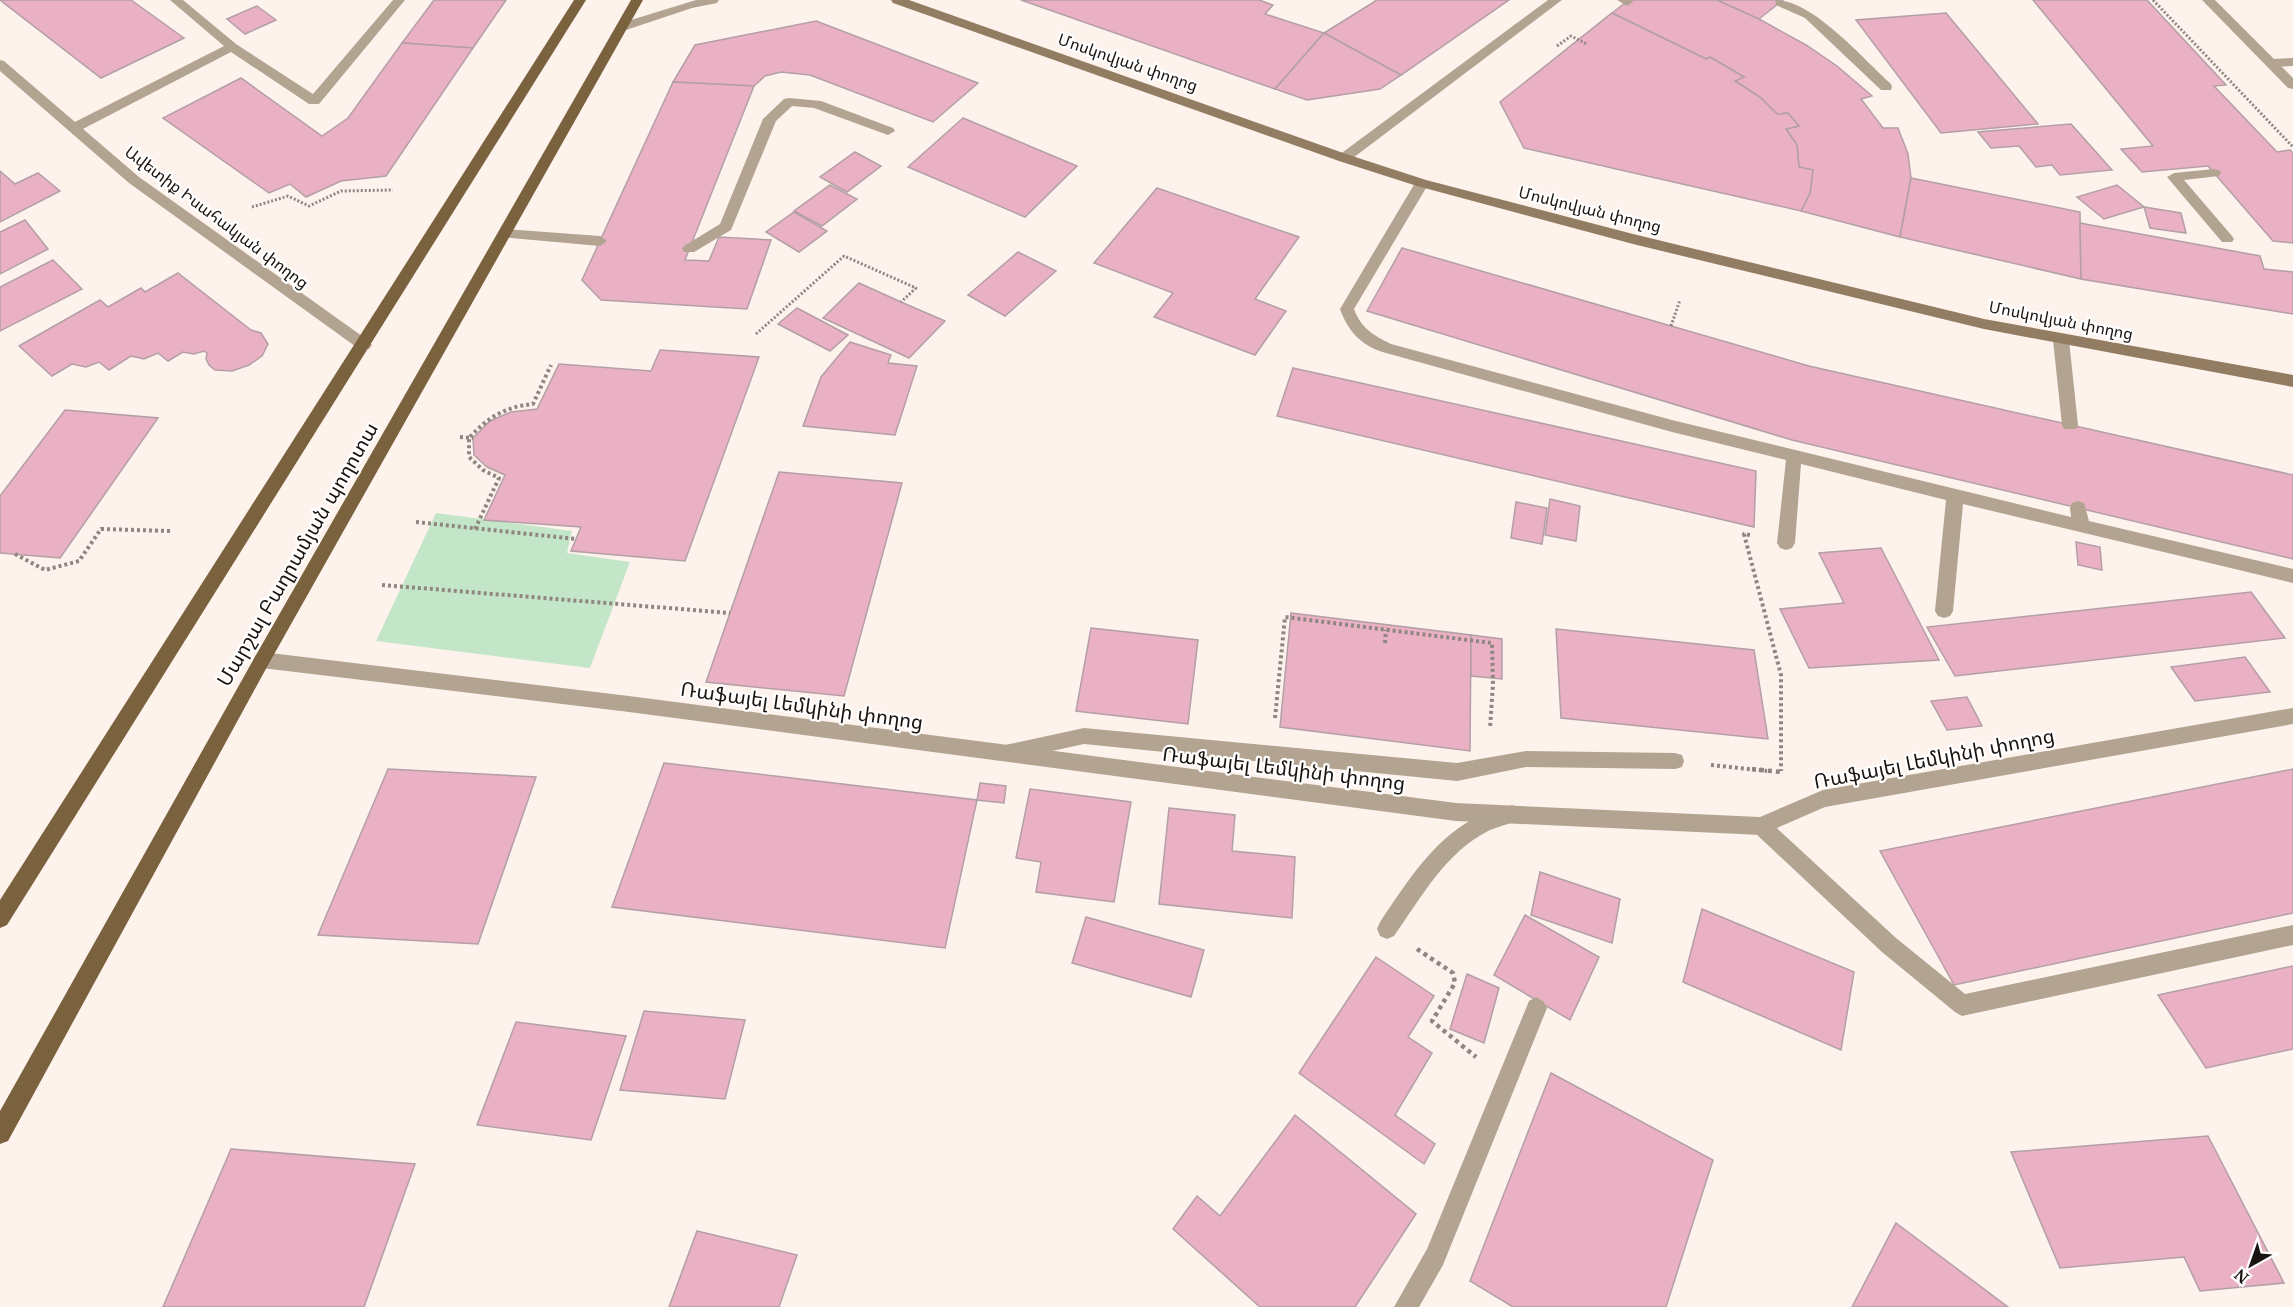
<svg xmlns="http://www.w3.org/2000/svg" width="2293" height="1307" font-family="'Noto Serif','Noto Sans Armenian',serif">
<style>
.green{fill:#c4e6c8}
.building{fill:#eab1c5;stroke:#b39fa6;stroke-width:1.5}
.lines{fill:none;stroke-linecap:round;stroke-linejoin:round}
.path-far2{stroke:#8f8681;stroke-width:3;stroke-dasharray:2 2;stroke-linecap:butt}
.path-far1{stroke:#8f8681;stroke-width:4;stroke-dasharray:3 3;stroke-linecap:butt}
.path{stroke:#8f8681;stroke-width:4.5;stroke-dasharray:4 4;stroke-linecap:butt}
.service{fill:#b3a492;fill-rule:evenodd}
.minor{fill:#b3a492;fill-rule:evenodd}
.tertiary{fill:#b3a492;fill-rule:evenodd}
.secondary{fill:#937d62;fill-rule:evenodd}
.primary{fill:#7b623f;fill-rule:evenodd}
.labels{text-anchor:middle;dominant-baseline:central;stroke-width:4.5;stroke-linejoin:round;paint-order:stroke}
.far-street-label{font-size:16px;fill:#1a1410;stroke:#fff}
.street-label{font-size:20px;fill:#1a1410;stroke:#fff}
</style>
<rect width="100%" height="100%" fill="#fef2ec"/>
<polygon class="green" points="436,513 572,531 567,553 630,562 590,668 376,641"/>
<g class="building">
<polygon points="0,0 131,0 184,38 101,78"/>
<polygon points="434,0 506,0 473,48 402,43"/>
<polygon points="1021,0 1259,0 1273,5 1265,14 1324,33 1275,89"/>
<polygon points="1377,0 1509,0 1401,75 1324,33"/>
<polygon points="1629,0 1717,0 1759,19 1806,45 1837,66 1872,96 1861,99 1883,128 1898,128 1908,154 1911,178 1900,237 1801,211 1810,193 1813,170 1799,167 1797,145 1786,129 1799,126 1788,113 1777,114 1760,97 1735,81 1744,77 1710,57 1706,59 1612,13"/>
<polygon points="1717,0 1783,0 1759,19"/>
<polygon points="2033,0 2147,0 2226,85 2214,86 2277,152 2290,150 2293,153 2293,243 2273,241 2208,166 2142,172 2121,149 2153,146"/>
<polygon points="257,6 276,20 245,34 227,19"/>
<polygon points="1612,13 1706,59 1710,57 1744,77 1735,81 1760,97 1777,114 1788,113 1799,126 1786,129 1797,145 1799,167 1813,170 1810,193 1801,211 1524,148 1500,102"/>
<polygon points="1946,13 2038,124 1941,133 1856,20"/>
<polygon points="816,21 978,83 933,122 810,75 781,72 765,76 754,86 673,82 695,45"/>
<polygon points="1324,33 1401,75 1380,89 1307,100 1275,89"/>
<polygon points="402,43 473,48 386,176 341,181 306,197 290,184 269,193 163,118 241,78 322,136 348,118"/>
<polygon points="673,82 754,86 685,260 709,261 719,237 771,240 747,309 601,300 582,280"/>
<polygon points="963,118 1077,166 1025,217 908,167"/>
<polygon points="2071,124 2112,170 2060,175 2052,165 2036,167 2019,146 1991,148 1978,132"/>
<polygon points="855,152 881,166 847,192 820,177"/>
<polygon points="0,171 15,184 38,173 60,191 0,222"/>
<polygon points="1911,178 2080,212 2081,279 1900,237"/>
<polygon points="830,185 857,199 822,226 794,211"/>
<polygon points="2117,185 2144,207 2104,219 2077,197"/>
<polygon points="1157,188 1299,237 1255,299 1286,311 1255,355 1154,317 1173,293 1094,263"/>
<polygon points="2144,207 2181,213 2186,233 2150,228"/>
<polygon points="794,212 827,231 799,252 766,232"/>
<polygon points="25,220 48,249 0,274 0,232"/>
<polygon points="2080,223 2260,256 2264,269 2293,272 2293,314 2081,279"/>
<polygon points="1402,248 1809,366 2293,475 2293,559 1792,440 1367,311"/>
<polygon points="1018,252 1056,271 1005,316 968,295"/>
<polygon points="53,260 82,289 0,331 0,287"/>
<polygon points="178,273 251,330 261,333 268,344 262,356 249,365 232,371 215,370 209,365 206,359 207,353 204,351 194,354 183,352 168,361 158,353 144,359 131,356 109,370 99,362 86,367 72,364 52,376 19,346 100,300 108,307 141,288 145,292"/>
<polygon points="859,283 901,302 945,321 909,358 823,318"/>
<polygon points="797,308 848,335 830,351 778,324"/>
<polygon points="850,342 891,355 888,363 917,366 895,435 803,426 821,377"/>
<polygon points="660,350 759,357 685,561 571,551 581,527 484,520 505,475 487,467 474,455 473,438 490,421 511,412 537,409 559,364 651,371"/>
<polygon points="1293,368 1756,471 1754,527 1277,416"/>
<polygon points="65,410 158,418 60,558 0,553 0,496"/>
<polygon points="779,472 902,483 844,696 706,682"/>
<polygon points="1550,499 1580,506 1576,541 1545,535"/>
<polygon points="1516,502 1547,508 1542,544 1511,538"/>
<polygon points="2076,542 2100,547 2102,570 2078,565"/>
<polygon points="1881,548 1939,660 1809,668 1780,609 1844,603 1819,553"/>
<polygon points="2251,592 2285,638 1955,676 1927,627"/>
<polygon points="1291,613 1471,635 1470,751 1280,727"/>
<polygon points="1091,628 1198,640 1188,724 1076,711"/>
<polygon points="1556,629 1754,650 1768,739 1561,718"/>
<polygon points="1471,635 1502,639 1502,679 1471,676"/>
<polygon points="2245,657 2270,692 2195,701 2171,667"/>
<polygon points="1967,697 1982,726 1947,730 1931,701"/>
<polygon points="664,763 977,800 945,948 612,907"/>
<polygon points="388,769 536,777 478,944 318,935"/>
<polygon points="2293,769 2293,913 1954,985 1880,851"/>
<polygon points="980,783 1006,786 1004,803 977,800"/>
<polygon points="1030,789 1131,802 1114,902 1036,892 1041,862 1016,858"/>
<polygon points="1169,808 1235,815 1232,851 1295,857 1292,918 1159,904"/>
<polygon points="1540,872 1620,899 1612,943 1531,915"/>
<polygon points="1702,909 1854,972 1841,1050 1683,982"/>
<polygon points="1525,915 1599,957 1570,1020 1494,975"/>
<polygon points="1086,917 1204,950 1191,997 1072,963"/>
<polygon points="1376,957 1434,996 1408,1037 1432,1053 1395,1115 1435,1144 1424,1164 1299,1073"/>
<polygon points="2293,966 2293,1049 2206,1068 2158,995"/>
<polygon points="1467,974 1499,988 1484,1043 1450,1029"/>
<polygon points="644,1011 745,1020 725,1099 620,1090"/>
<polygon points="516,1022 626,1036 591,1140 477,1125"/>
<polygon points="1551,1073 1713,1160 1666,1307 1513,1307 1470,1281"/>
<polygon points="1295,1115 1416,1214 1355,1307 1260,1307 1173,1229 1197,1196 1220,1216"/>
<polygon points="2208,1136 2284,1283 2200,1291 2184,1257 2060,1268 2011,1152"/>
<polygon points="231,1149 415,1164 364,1307 163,1307"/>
<polygon points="1896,1223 2008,1307 1852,1307"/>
<polygon points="697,1231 797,1255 779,1307 669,1307"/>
</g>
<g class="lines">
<g class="path-far2">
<polyline points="2153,0 2293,147"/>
<polyline points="1557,46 1571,36 1587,44"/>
<polyline points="252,207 288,196 309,206 341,191 393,190"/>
<polyline points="1671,326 1680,300"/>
<polyline points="756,334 844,256 916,288 901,302"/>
</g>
<g class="path-far1">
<polyline points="460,437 473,438"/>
<polyline points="416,522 576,539"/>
<path d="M 475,529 L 499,478 L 483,470 L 469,457 L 469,438 C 488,417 505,407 533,404 L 551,365"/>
<polyline points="1750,535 1744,534 1781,675 1781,771"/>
<polyline points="15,554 45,570 79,561 101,529 170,531"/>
<polyline points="382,585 730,613"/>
<polyline points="1385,643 1386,630"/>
<polyline points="1275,718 1285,617 1492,643 1493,684 1490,728"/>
<polyline points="1711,765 1767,771"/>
</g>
<g class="path">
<polyline points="1752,769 1781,772 1781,769"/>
<polyline points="1417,949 1453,973 1455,983 1432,1021 1476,1057"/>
</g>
<g class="service">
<polygon points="170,0 183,0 236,44 313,94 393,0 405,0 319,104 309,104 231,52 79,131 69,131 67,128 69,125 224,46"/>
<polygon points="696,0 719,0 717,3 692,8 626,30 622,31 616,27 618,24"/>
<polygon points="1617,0 1632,0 1633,2 1627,6"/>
<path d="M 1775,0 C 1813,0 1863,59 1891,84 L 1892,87 L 1891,90 L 1881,90 L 1805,18 L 1776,5 Z"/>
<polygon points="2293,58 2293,66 2272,67 2266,63 2272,59"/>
<polygon points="789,98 821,101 893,128 895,131 888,135 814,108 792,106 776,121 731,230 694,252 684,252 682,249 684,246 720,224 763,119 784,99"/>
<polygon points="2214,169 2219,170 2221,173 2219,176 2184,180 2232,236 2234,239 2232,242 2222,242 2167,177 2174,173"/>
<path d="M 1422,179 L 1429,183 L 1354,309 C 1361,328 1373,335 1391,344 L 1672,420 L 2071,517 L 2070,508 L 2072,503 L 2078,501 L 2084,503 L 2089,521 L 2293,569 L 2293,583 L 1963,504 L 1953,611 L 1950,616 L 1944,618 L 1938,616 L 1935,611 L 1946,500 L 1801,464 L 1795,543 L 1792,548 L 1786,550 L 1780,548 L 1777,543 L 1786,460 L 1672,432 L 1386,353 C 1363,347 1348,332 1340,309 L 1415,183 Z"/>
<polygon points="505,229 600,236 607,241 600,246 500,237 498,234 500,231"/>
<polygon points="2061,335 2066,336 2069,340 2078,425 2076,429 2064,429 2062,425 2053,340 2056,336"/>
<polygon points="1084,728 1457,763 1526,751 1675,753 1682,755 1684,761 1682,767 1675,769 1526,767 1457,781 1084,744 1005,761 998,759 996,753 998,747 1005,745"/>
<path d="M 1512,805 L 1519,808 L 1522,814 L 1519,820 C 1509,824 1497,827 1488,831 C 1445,853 1421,898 1394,936 L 1387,939 L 1380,936 L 1377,929 L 1380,922 C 1406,884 1431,842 1473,819 C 1485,813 1499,810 1512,805 Z"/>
<polygon points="1761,817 1768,820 1896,938 1965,994 2293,925 2293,945 1962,1016 1955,1012 1882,952 1754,832 1751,826 1754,820"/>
<polygon points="1536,997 1543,1001 1547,1008 1443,1265 1419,1307 1394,1307 1427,1249 1529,1001"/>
</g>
<g class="minor">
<polygon points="1548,0 1562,0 1349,161 1339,161 1337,158 1339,155"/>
<polygon points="262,652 629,696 1456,803 1760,817 1823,790 2293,708 2293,724 1825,807 1761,835 1456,821 629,712 262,668 256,665 253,660 256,655"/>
</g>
<g class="tertiary">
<polygon points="2202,0 2215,0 2293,78 2293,89 2288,88"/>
<polygon points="0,60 4,61 139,177 369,341 372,345 369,349 359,349 129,183 0,71"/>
</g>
<polygon class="secondary" points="891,0 909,0 1349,155 1426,180 1633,234 1984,319 2293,375 2293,387 1984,329 1633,244 1417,186 1339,161 893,3"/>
<g class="primary">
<polygon points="574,0 586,0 7,925 0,928 0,900"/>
<polygon points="631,0 643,0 268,665 8,1141 0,1144 0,1111 256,655"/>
</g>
</g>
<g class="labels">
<g class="far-street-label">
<text transform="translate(1128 62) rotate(19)">Մոսկովյան փողոց</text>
<text transform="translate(1590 209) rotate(14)">Մոսկովյան փողոց</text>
<text transform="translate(217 217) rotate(37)">Ավետիք Իսահակյան փողոց</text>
<text transform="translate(2061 320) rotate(11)">Մոսկովյան փողոց</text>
</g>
<g class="street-label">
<text transform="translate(297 554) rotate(-60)">Մարշալ Բաղրամյան պողոտա</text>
<text transform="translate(802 705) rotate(8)">Ռաֆայել Լեմկինի փողոց</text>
<text transform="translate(1934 758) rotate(-11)">Ռաֆայել Լեմկինի փողոց</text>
<text transform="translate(1284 768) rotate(7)">Ռաֆայել Լեմկինի փողոց</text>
</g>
</g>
<g transform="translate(2251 1265) rotate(220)" stroke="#ffffff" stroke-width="4.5" paint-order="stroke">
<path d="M0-4.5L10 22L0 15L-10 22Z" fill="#1a1410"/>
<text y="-9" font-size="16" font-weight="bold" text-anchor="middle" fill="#1a1410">N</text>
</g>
</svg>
